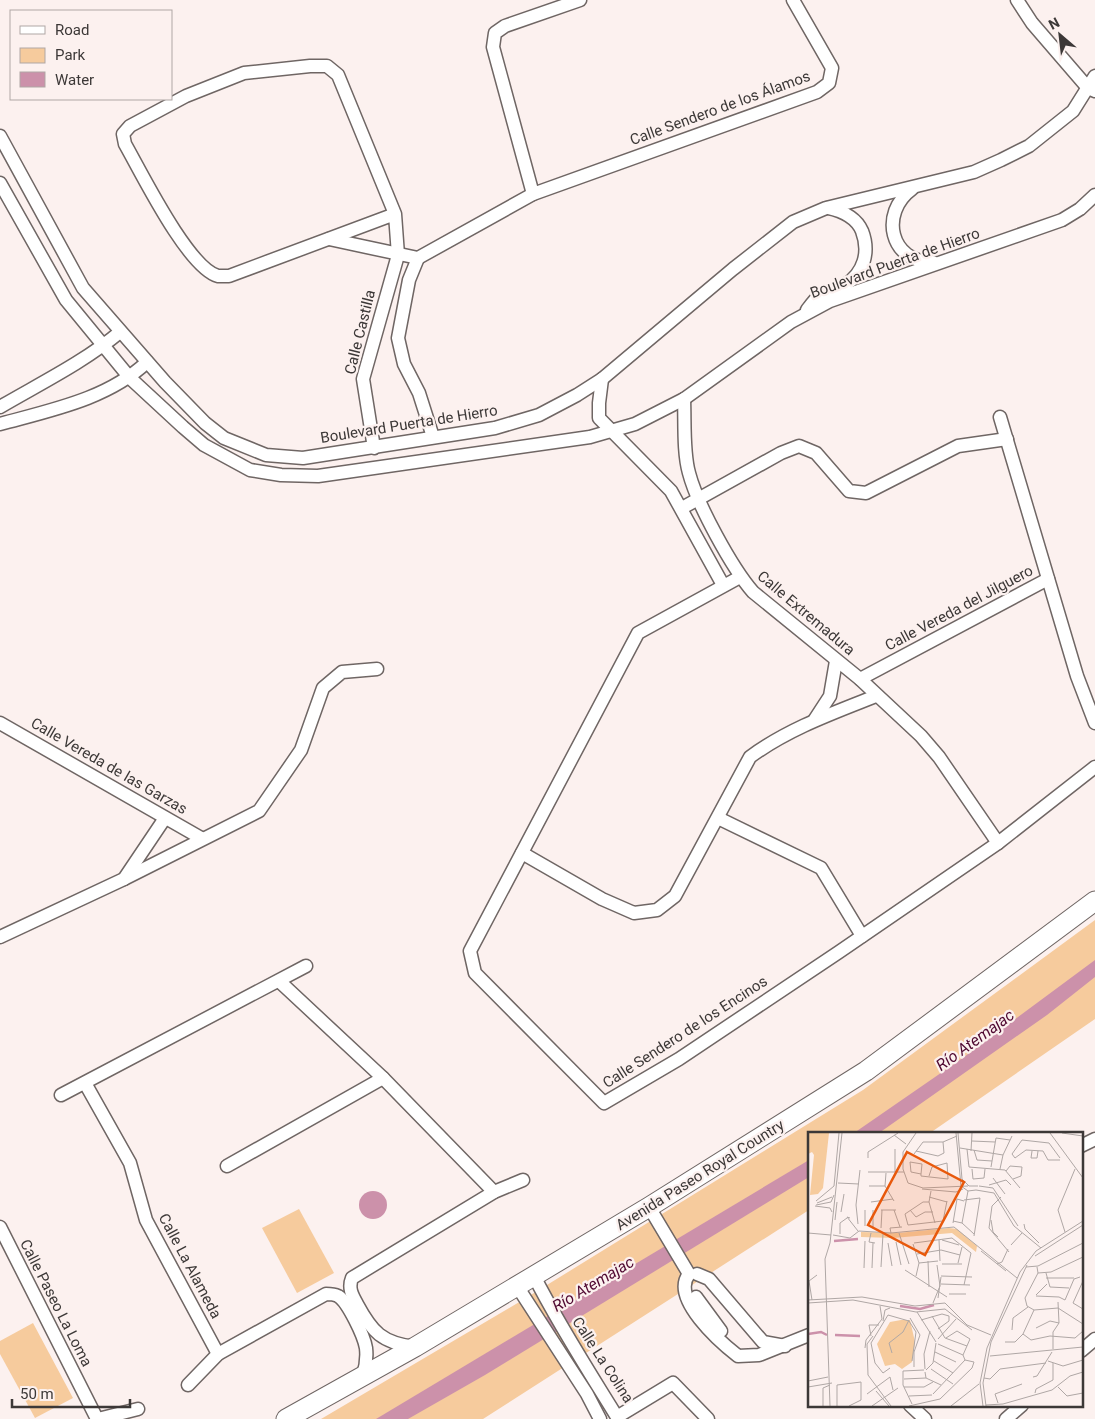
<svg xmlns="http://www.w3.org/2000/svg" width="1095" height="1419" font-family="Roboto,sans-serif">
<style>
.green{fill:#f6cb9d}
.water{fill:#cc91aa}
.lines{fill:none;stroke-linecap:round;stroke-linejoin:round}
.street-casing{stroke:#6f6664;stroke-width:15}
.secondary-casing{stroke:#6f6664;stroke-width:21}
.street{stroke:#fff;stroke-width:12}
.secondary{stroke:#fff;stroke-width:19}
.labels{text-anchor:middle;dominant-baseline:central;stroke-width:4.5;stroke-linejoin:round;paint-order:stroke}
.street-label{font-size:15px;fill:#3c3837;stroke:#fcf1ef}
.water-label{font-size:16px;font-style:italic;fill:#500931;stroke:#fcf1ef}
.inset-river{fill:none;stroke:#cc91aa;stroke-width:2.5}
.inset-road{fill:none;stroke:#afa7a5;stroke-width:1}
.view{fill:#e8590c;fill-opacity:0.15;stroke:#e8590c;stroke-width:2.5}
.inset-edge{fill:none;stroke:#3c3837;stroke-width:2.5}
</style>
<rect width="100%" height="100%" fill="#fcf1ef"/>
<g class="green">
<polygon points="1095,920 1095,1019 930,1133 809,1133 809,1210 483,1419 321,1419 521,1301 863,1090"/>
<polygon points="299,1209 334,1273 297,1293 262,1228"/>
<polygon points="33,1323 73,1398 35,1418 0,1354 0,1341"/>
</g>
<g class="water">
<polygon points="1095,960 1095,977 1047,1015 879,1133 854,1133 964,1057"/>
<polygon points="809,1160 809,1177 485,1375 408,1419 376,1419"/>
<circle cx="373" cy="1205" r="14"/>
</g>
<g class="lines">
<g class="street-casing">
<g id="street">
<polyline points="1017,0 1032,23 1088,88 1095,91"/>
<polyline points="0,136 83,288 165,382 205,423 224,438 266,455 303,458 495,428 539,415 577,395 602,379 733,269 793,222 826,208 974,172 1001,160 1029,146 1073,111 1095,76"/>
<polyline points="0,183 66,300 130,378 183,427 204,445 250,470 281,475 318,476 590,437 635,424 684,399 791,322 830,301 1062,220 1080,209 1095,195"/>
<path d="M 912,189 C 879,213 890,263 933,262"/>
<polyline points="533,194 493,47 495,33 505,26 580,0"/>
<polyline points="329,239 418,258 533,194 817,92 829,83 832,68 793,0"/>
<polyline points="418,258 409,280 398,338 404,364 419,393 433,437"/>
<path d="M 807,310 C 810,306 815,299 819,296 C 827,291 837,290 845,285 C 864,273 870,252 862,231 C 856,217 842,211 828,208"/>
<polyline points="602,379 599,403 599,418 671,491 723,585"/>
<path d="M 684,399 C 685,422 683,452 689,473 C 697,504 732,568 753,592 L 860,679 L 921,736 L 939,757 L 998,843"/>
<path d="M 0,407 C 41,383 84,362 120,332"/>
<polyline points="1000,417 1077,676 1095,723"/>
<path d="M 0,424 C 51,410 108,399 147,362"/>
<path d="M 374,448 L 363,379 L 398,255 L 395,214 L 338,75 L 327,66 L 310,66 L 244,73 L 186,96 L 130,126 L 123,134 L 125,144 C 141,172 188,268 218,276 C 221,276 226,276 229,276 L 395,214"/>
<polyline points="682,508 781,453 799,446 816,453 849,491 866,493 958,446 1007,439"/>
<polyline points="740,577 638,633 470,951 475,973 604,1103 679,1059 839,952 998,843 1095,767"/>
<polyline points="860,679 1048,579"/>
<polyline points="815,719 830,696 836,661"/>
<polyline points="0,723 201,838"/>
<polyline points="718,818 821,868 862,936"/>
<path d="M 522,853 L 602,899 L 634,913 L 657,910 L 675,896 L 750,757 C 788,729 833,713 876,696"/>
<polyline points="124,879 259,811 301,750 323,688 342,672 377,669"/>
<polyline points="0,937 124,879 165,818"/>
<polyline points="279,981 383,1078 494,1192"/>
<polyline points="85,1083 130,1163 146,1220 218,1354"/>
<polyline points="61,1095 306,966"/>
<polyline points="1081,1146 1095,1139"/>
<polyline points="227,1166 383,1078"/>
<polyline points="649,1207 689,1274"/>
<polyline points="0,1227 97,1419"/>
<path d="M 689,1274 C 670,1298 720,1342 738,1356 L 759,1355 L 809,1335"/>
<polyline points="697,1274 709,1279 763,1342 785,1346"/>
<path d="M 534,1276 C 559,1325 588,1370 617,1417 L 673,1383 L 708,1419"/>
<polyline points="517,1286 587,1394 600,1419"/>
<polyline points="696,1297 721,1331"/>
<path d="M 415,1347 C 382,1343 372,1332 357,1304 C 352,1295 348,1288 352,1278 L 494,1192 L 523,1180"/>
<polyline points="1081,1351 1095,1339"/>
<path d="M 188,1385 L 218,1354 L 326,1294 C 330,1294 334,1294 338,1296 C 348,1302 364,1336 366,1348 C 367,1357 366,1366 363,1375"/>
<polyline points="910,1405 925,1419"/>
<polyline points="98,1419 138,1409"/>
<polyline points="1006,1419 1022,1405"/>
</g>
</g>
<g class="secondary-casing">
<polyline id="secondary" points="286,1419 415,1347 649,1207 866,1071 1095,901"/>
</g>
<use href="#street" class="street"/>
<use href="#secondary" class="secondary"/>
</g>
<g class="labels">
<g class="street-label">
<text transform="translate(720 108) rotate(-20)">Calle Sendero de los Álamos</text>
<text transform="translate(895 263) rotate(-20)">Boulevard Puerta de Hierro</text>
<text transform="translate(360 332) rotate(-76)">Calle Castilla</text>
<text transform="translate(409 424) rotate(-9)">Boulevard Puerta de Hierro</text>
<text transform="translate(959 608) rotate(-28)">Calle Vereda del Jilguero</text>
<text transform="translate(806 613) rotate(40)">Calle Extremadura</text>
<text transform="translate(109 766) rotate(30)">Calle Vereda de las Garzas</text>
<text transform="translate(685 1032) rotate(-33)">Calle Sendero de los Encinos</text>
<text transform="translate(700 1175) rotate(-32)">Avenida Paseo Royal Country</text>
<text transform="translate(190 1266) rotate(62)">Calle La Alameda</text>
<text transform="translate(56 1303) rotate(63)">Calle Paseo La Loma</text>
<text transform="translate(603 1360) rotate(57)">Calle La Colina</text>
</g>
<g class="water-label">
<text transform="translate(975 1040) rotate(-36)">Río Atemajac</text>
<text transform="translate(593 1284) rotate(-31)">Río Atemajac</text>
</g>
</g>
<g transform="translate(808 1132)">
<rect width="275" height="275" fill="#fcf1ef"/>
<path d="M 1,1 L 21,1 L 15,56 L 10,62 L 2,63 L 6,23 L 4,20 L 0,22 ZM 141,96 L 149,97 L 169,114 L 168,120 L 144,101 L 85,106 L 53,105 L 53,100 L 90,101 ZM 93,188 L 102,188 L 107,210 L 104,230 L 94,237 L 87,232 L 77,234 L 69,212 L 82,190 Z" fill="#f6cb9d"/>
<path class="inset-river" d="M 26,109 L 50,107M 92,174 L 112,177 L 126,173M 0,202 L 13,200 L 19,203M 27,203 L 52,204"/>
<path class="inset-road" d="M 108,1 L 95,20 L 95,37 L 100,51 L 115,56 L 160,54M 148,1 L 153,54 L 160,59 L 168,58M 150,1 L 154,47 L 161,54 L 170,54M 242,1 L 275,46M 254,1 L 275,4M 86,3 L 98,12M 164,9 L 187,10M 152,16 L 195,23M 159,17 L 161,35 L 197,38 L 212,56M 166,18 L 169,28 L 184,29M 108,19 L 130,24 L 136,21 L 135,10M 163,19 L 164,1M 224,19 L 223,26 L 229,26 L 230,19M 106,22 L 115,10 L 135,10 L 149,4M 60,26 L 60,20 L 90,1M 252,28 L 240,28 L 235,19 L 218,18 L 207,26 L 204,22 L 214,8 L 241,11 L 252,26M 183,35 L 188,6 L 202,8M 164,37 L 165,47 L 176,46 L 177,37M 192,37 L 195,23 L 204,4M 198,39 L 202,34 L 214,35 L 213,44 L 205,47M 60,40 L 96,40M 87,40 L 87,17M 78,41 L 77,54 L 86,69M 113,44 L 140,47 L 139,31 L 124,35 L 121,44M 113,44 L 113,42 L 114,32 L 102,30 L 103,40 L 113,42M 185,46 L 197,62M 30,51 L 51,52M 181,53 L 198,48 L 203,53M 61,54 L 77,54M 171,54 L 185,56 L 210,94M 114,57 L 148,60 L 155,57M 168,58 L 186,61 L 206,94 L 233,116M 123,59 L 121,70 L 127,91M 121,65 L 139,70M 193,65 L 184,74 L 181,96 L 201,120M 156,68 L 172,66 L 166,104M 8,69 L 26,54 L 31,1M 63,70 L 85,67M 121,70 L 115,70 L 97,82 L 100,93 L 135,89 L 139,69M 9,71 L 24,65M 8,73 L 23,70 L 26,63M 7,74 L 22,76 L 24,80M 73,78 L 88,78M 86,78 L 92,95M 102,78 L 108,85 L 117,80 L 125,80M 33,80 L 36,62M 42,86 L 39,85 L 50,99M 27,88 L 29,70M 183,88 L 185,100 L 190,105M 145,89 L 154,91 L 166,102M 145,91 L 149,67 L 156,69M 154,91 L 160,59M 50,92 L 48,73 L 52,38M 216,92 L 217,97 L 231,111M 57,94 L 57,78M 65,96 L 65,78M 73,96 L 74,78M 257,100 L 250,78 L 267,37M 0,101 L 23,103M 63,101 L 61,110 L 67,111M 83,101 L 82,96 L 94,95M 91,101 L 101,132M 32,102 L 32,91 L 39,86M 25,103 L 42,106 L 51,99 L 83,101 L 146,95 L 209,146M 131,108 L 132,129M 134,108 L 151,113M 88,110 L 93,133M 80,111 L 84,134M 106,111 L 144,106 L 163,121 L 156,153M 105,112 L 111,131 L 108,144M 203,113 L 214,101M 173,119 L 198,139M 109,122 L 133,118 L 152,123M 227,124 L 275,93M 120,129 L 121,155M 111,131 L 130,129M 150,131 L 154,115M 134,132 L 154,132M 189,132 L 194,130 L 200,117M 73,135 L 75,102M 218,135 L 230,134 L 275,111M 229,135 L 230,141 L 217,166 L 219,174 L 226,178 L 250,176 L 275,192M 56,136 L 57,109M 64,136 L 65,111M 97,138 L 139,165M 230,141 L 243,140 L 275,125M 238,141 L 242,155 L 261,156M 133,144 L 164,145M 238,146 L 266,146M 275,149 L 265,171 L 275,177M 133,152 L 162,153M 141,162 L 158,162M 228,163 L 239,152M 228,164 L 251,165 L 257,168 L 266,147 L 272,145M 130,166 L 133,145M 0,168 L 54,165 L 107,174 L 137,171 L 159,193 L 183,203M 4,168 L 1,149 L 9,143M 0,171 L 45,168 L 108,180 L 137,177 L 164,198M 125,171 L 132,154 L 129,133M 109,180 L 128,210M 124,184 L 137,206 L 159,214M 102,186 L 112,203 L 106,220 L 106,235M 113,188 L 134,182 L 141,184 L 141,189 L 130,197M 75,189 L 77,178 L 82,176M 228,196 L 242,189 L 251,191M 204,198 L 205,186 L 220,175M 215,202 L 223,208 L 242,204 L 267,206 L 275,199M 215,202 L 226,178M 63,204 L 61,193 L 71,193M 65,204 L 59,212 L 60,243 L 83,274M 138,206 L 149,199 L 162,207 L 155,223M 130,207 L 148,187M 197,210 L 207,210 L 215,202M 57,216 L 58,208 L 74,187 L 72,174M 245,217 L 245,200 L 251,191 L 250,170M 127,220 L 148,230M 84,221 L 81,211 L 95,200 L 101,188M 182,224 L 275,215M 126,229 L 145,241M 240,229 L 255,234 L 275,228M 82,236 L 75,241 L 67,231 L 63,211 L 80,183 L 101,189 L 108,200 L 104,229M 117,237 L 116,222 L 122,199M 123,237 L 145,252M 118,238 L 125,231 L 128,211M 95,239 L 95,253 L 104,272M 95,239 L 116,238M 117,240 L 118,246 L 133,253M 225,245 L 229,244 L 244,220M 176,246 L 182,247 L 192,237 L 238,231M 96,247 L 118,246M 0,249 L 20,245M 0,255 L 24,251M 96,255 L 116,255 L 125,250M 250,255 L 259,264 L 275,261M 68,259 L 81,274M 227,261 L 228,257 L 245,248 L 245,231M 59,262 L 82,245 L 85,258M 125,262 L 157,228 L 155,223 L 130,212M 101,264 L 124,263M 190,271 L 187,262 L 214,252M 178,273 L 195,272 L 244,258 L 262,244 L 275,240M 15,274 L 15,256 L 22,253M 22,274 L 17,127 L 22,111 L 34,1M 29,274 L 29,253 L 53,250 L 53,268 L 41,274M 64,274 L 90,256M 101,274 L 132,267 L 164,236 L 166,230 L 157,228M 143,274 L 171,252M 175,274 L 172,251 L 179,216 L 212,140 L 228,119 L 275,89M 178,274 L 175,251 L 183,210 L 219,133"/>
<path class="view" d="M 99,20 L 156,50 L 117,123 L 60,93 Z"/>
<rect width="275" height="275" class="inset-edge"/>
</g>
<rect x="10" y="10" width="162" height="90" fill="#fcf1ef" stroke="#afa7a5"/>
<rect x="20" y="26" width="25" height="8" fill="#ffffff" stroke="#afa7a5"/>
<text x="55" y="35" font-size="15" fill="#3c3837">Road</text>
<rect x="20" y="48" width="25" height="15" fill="#f6cb9d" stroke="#afa7a5"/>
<text x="55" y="60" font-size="15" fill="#3c3837">Park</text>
<rect x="20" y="72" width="25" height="15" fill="#cc91aa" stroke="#afa7a5"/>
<text x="55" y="85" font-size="15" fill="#3c3837">Water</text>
<g transform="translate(1060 35) rotate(332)" stroke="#fcf1ef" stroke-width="4" paint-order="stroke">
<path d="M0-4L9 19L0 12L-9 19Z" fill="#3c3837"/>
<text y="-8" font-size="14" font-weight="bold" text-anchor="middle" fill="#3c3837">N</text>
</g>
<path d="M12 1399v8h118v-8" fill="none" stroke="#3c3837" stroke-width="2.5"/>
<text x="20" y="1399" font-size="15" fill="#3c3837" stroke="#fcf1ef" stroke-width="4" paint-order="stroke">50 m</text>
</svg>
